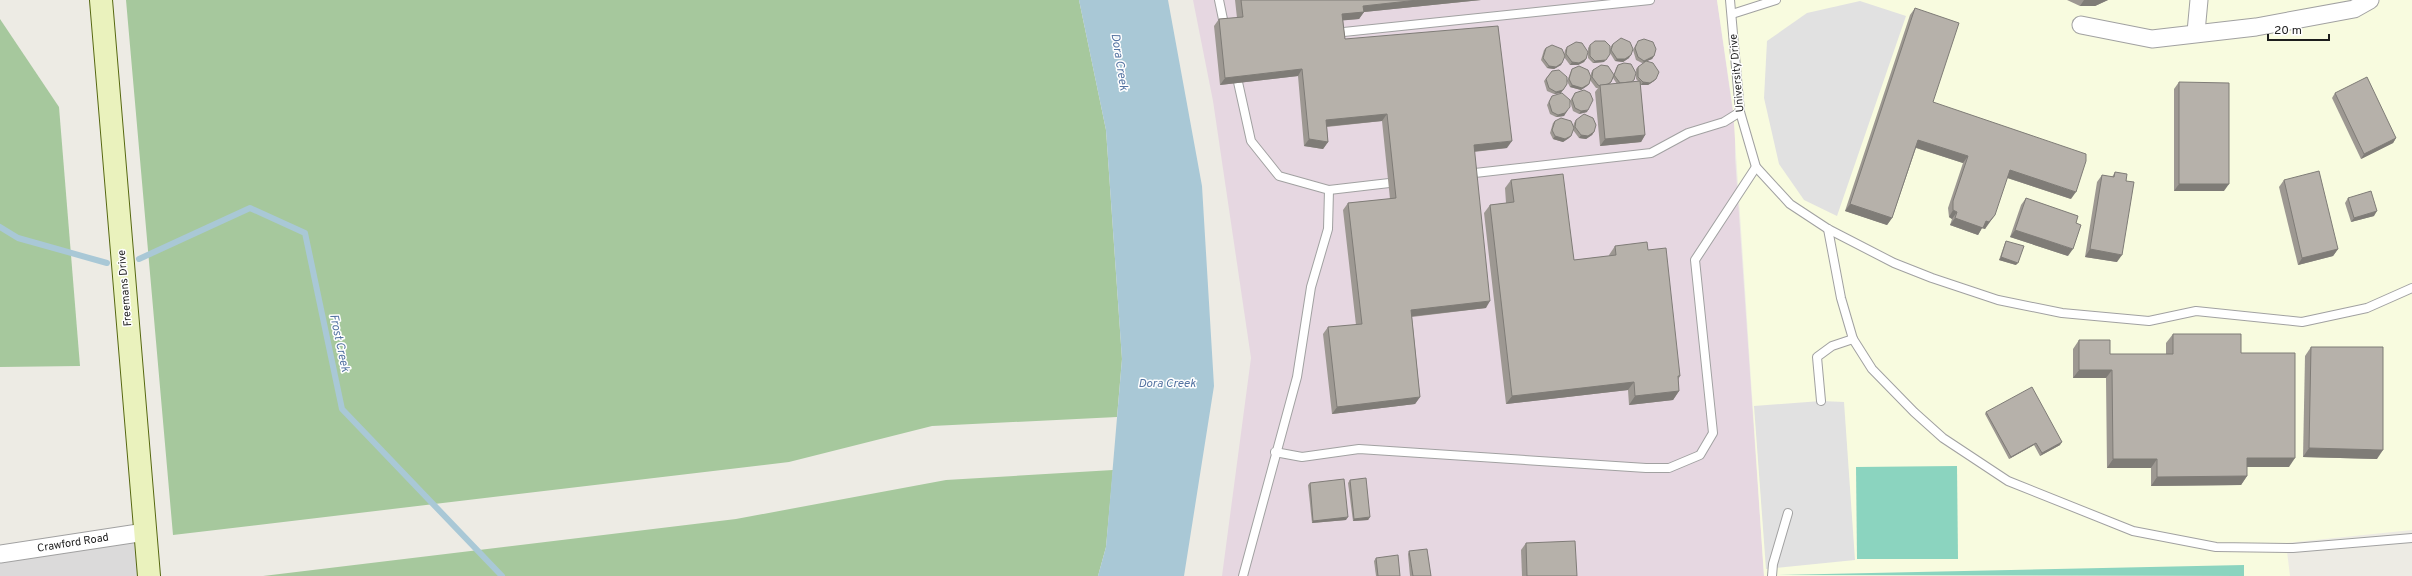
<svg xmlns="http://www.w3.org/2000/svg" width="2412" height="576" font-family="Overpass,sans-serif">
<style>
.residential{fill:#dbdada}
.industrial{fill:#e6d7e1}
.education{fill:#f8fbdf}
.forest{fill:#a6c89d}
.pitch{fill:#8bd4bf}
.parking{fill:#e1e1e1}
.water{fill:#a9c8d6}
.lines{fill:none;stroke-linecap:round;stroke-linejoin:round}
.stream{stroke:#a9c8d6;stroke-width:6}
.lane-casing{stroke:#a1a1a1;stroke-width:10}
.street-casing{stroke:#a1a1a1;stroke-width:19}
.secondary-casing{stroke:#566811;stroke-width:24}
.lane{stroke:#fff;stroke-width:8}
.street{stroke:#fff;stroke-width:17}
.secondary{stroke:#eaf2bd;stroke-width:22}
.wall{fill:#9d9892;fill-rule:evenodd}
.shaded-wall{fill:#7f7c77}
.building{fill:#b6b1aa;stroke:#7f7c77}
.labels{text-anchor:middle;dominant-baseline:central;stroke-width:3;stroke-linejoin:round;paint-order:stroke}
.street-label{font-size:11px;fill:#1d1d1d;stroke:#fff}
.water-label{font-size:12px;font-style:italic;fill:#5574a2;stroke:#fff}
</style>
<rect width="100%" height="100%" fill="#edebe4"/>
<polygon class="residential" points="137,540 141,576 0,576 0,556"/>
<polygon class="industrial" points="1193,0 1717,0 1735,127 1735,157 1764,576 1222,576 1251,358 1213,101"/>
<polygon class="education" points="1717,0 2412,0 2412,530 2286,543 2290,576 1764,576 1733,109"/>
<g class="forest">
<polygon points="126,0 1079,0 1106,130 1122,359 1117,417 932,426 789,462 173,535"/>
<polygon points="0,19 59,107 80,366 0,367"/>
<polygon points="1113,470 1106,547 1098,576 263,576 736,519 946,480"/>
</g>
<g class="pitch">
<polygon points="1957,466 1958,559 1857,559 1856,467"/>
<polygon points="2244,565 2244,576 1778,575"/>
</g>
<g class="parking">
<polygon points="1860,1 1906,16 1837,216 1804,200 1779,164 1764,98 1767,41 1807,13"/>
<polygon points="1821,401 1844,402 1855,560 1766,569 1754,406"/>
</g>
<polygon class="water" points="1079,0 1168,0 1202,186 1214,386 1184,576 1098,576 1106,547 1122,359 1106,130"/>
<g class="lines">
<g class="stream">
<polyline points="0,227 18,238 107,263"/>
<polyline points="139,259 250,208 305,233 342,409 502,576"/>
</g>
<g class="lane-casing">
<g id="lane">
<polyline points="1219,0 1225,29"/>
<polyline points="1730,0 1740,112 1756,167 1790,204 1828,229 1894,263 1932,278 1998,300 2062,313 2149,321 2196,311 2302,322 2367,308 2412,288"/>
<polyline points="1732,14 1776,0"/>
<polyline points="1334,33 1650,0"/>
<polyline points="1236,73 1251,141 1279,176 1329,190 1328,229 1311,287 1297,377 1243,576"/>
<polyline points="1466,174 1651,153 1688,133 1724,122 1740,112"/>
<polyline points="1329,190 1398,182"/>
<polyline points="1853,339 1872,369 1914,412 1943,438 2008,481 2133,531 2216,547 2293,548 2412,538"/>
<polyline points="1821,401 1817,357 1832,346 1853,339 1841,298 1828,229"/>
<polyline points="1275,452 1302,457 1359,449 1646,468 1669,468 1700,455 1713,433 1695,260 1756,167"/>
<polyline points="1772,576 1773,564 1788,513"/>
</g>
</g>
<g class="street-casing">
<g id="street">
<polyline points="2081,25 2152,39 2256,27 2354,9 2370,0"/>
<polyline points="2196,32 2199,0"/>
<polyline points="0,554 145,532"/>
</g>
</g>
<g class="secondary-casing">
<polyline id="secondary" points="101,0 149,576"/>
</g>
<use href="#lane" class="lane"/>
<use href="#street" class="street"/>
<use href="#secondary" class="secondary"/>
</g>
<g class="wall">
<polygon points="1235,0 1481,0 1364,12 1359,19 1343,20 1345,39 1507,148 1474,152 1486,308 1412,317 1420,397 1415,404 1332,414 1323,334 1328,327 1356,325 1343,210 1348,203 1390,199 1382,121 1327,127 1328,142 1323,149 1304,146 1298,76 1220,85 1214,26 1219,19 1237,18"/>
<polygon points="2067,0 2108,0 2095,6 2080,6"/>
<polygon points="1915,8 1933,102 2071,199 2007,178 1985,229 1982,228 1978,235 1950,225 1952,219 1949,217 1948,208 1963,163 1916,148 1892,218 1887,225 1845,211 1910,15"/>
<polygon points="1613,44 1629,58 1623,62 1615,61 1610,53 1604,62 1593,63 1588,58 1588,48 1590,45 1610,50 1611,46"/>
<path d="M 1636,44 L 1654,56 L 1652,59 L 1647,61 L 1654,81 L 1648,85 L 1641,85 L 1640,84 L 1645,135 L 1641,142 L 1600,146 L 1595,92 L 1598,88 L 1596,88 L 1590,80 L 1587,86 L 1581,90 L 1570,87 L 1567,81 L 1571,71 L 1572,69 L 1591,77 L 1591,73 L 1593,70 L 1614,75 L 1616,68 L 1618,65 L 1633,82 L 1638,81 L 1636,79 L 1636,69 L 1638,67 L 1645,62 L 1642,63 L 1636,60 L 1633,50 ZM 1613,78 L 1617,84 L 1610,84 Z"/>
<polygon points="1567,47 1586,59 1584,62 1578,65 1570,65 1564,57 1561,65 1554,69 1547,68 1541,60 1544,50 1546,48 1564,55 1565,50"/>
<polygon points="1552,71 1561,93 1554,94 1547,91 1544,81"/>
<polygon points="2179,82 2224,191 2174,191 2174,89"/>
<polygon points="1575,93 1587,112 1579,114 1573,111 1570,101 1564,116 1556,117 1550,114 1547,105 1552,96 1570,101"/>
<polygon points="2335,93 2396,138 2393,143 2361,159 2332,98"/>
<polygon points="1576,120 1594,132 1592,135 1586,139 1579,138 1573,130 1569,138 1563,142 1553,139 1550,133 1553,123 1555,121 1573,127 1574,123"/>
<polygon points="2115,172 2126,181 2117,262 2085,257 2097,182 2102,175 2112,177"/>
<polygon points="1511,180 1574,260 1609,256 1609,255 1615,246 1648,250 1680,376 1678,380 1679,391 1673,400 1629,405 1628,390 1506,404 1484,213 1490,205 1506,203 1505,188"/>
<polygon points="2284,180 2338,249 2333,256 2298,265 2279,187"/>
<polygon points="2026,198 2068,256 2010,237 2021,205"/>
<polygon points="2348,198 2374,216 2351,222 2345,203"/>
<polygon points="2006,241 2016,265 1999,260 2005,243"/>
<polygon points="2173,334 2241,353 2289,467 2247,467 2247,476 2241,485 2151,486 2151,468 2107,468 2106,378 2073,378 2073,349 2079,340 2110,354 2166,354 2166,343"/>
<polygon points="2311,347 2377,459 2303,457 2305,356"/>
<polygon points="1986,412 2060,445 2040,456 2034,445 2009,459 1985,414"/>
<polygon points="1350,480 1370,517 1368,520 1353,521 1348,483"/>
<polygon points="1310,483 1346,520 1312,523 1308,485"/>
<polygon points="1526,543 1577,576 1522,576 1521,550"/>
<polygon points="1409,551 1431,576 1410,576 1408,554"/>
<polygon points="1376,558 1400,576 1376,576 1374,561"/>
</g>
<g class="shaded-wall">
<polygon points="1418,0 1481,0 1364,12 1359,19 1337,21 1342,14 1363,6"/>
<polygon points="2084,0 2108,0 2095,6 2080,6"/>
<polygon points="1610,54 1604,62 1593,63 1595,61"/>
<polygon points="1631,55 1629,58 1623,62 1615,61 1617,59"/>
<polygon points="1654,56 1652,59 1642,63 1644,61"/>
<polygon points="1586,59 1584,62 1578,65 1570,65 1572,62"/>
<polygon points="1562,63 1561,65 1554,69 1547,68 1549,66"/>
<polygon points="1302,69 1298,76 1220,85 1225,78"/>
<polygon points="1656,79 1654,81 1648,85 1641,85 1643,82"/>
<polygon points="1567,84 1561,93 1554,94 1556,92"/>
<polygon points="1589,84 1587,86 1581,90 1570,87 1572,85"/>
<polygon points="1568,110 1564,116 1556,117 1558,115"/>
<polygon points="1588,110 1587,112 1579,114 1581,111"/>
<polygon points="1387,114 1382,121 1321,127 1326,120"/>
<polygon points="1594,132 1592,135 1586,139 1579,138 1581,135"/>
<polygon points="1645,135 1641,142 1600,146 1605,139"/>
<polygon points="1555,136 1571,136 1569,138 1563,142 1553,139"/>
<polygon points="2396,138 2393,143 2361,159 2364,154"/>
<polygon points="1309,139 1328,142 1323,149 1304,146"/>
<polygon points="1918,140 1968,156 1963,163 1914,147"/>
<polygon points="1512,141 1507,148 1469,152 1474,145"/>
<polygon points="2010,170 2076,192 2071,199 2005,177"/>
<polygon points="2179,184 2229,184 2224,191 2174,191"/>
<polygon points="1850,204 1892,218 1887,225 1845,211"/>
<polygon points="1953,210 1957,212 1952,219 1949,217"/>
<polygon points="2377,211 2374,216 2351,222 2354,218"/>
<polygon points="1995,215 1985,229 1982,228 1978,235 1950,225 1955,218 1986,221"/>
<polygon points="2015,230 2073,249 2068,256 2010,237"/>
<polygon points="2090,249 2122,255 2117,262 2085,257"/>
<polygon points="2338,249 2333,256 2298,265 2302,258"/>
<polygon points="2001,257 2018,263 2016,265 1999,260"/>
<polygon points="1490,301 1486,308 1406,317 1411,310"/>
<polygon points="2079,370 2112,370 2106,378 2073,378"/>
<polygon points="1634,382 1628,390 1506,404 1512,396"/>
<polygon points="1679,391 1673,400 1629,405 1635,396"/>
<polygon points="1420,397 1415,404 1332,414 1337,407"/>
<polygon points="2062,442 2060,445 2040,456 2042,453"/>
<polygon points="2036,443 2034,445 2009,459 2011,457"/>
<polygon points="2309,448 2383,450 2377,459 2303,457"/>
<polygon points="2247,458 2295,458 2289,467 2241,467"/>
<polygon points="2113,459 2157,459 2151,468 2107,468"/>
<polygon points="2247,476 2241,485 2151,486 2157,477"/>
<polygon points="1348,517 1346,520 1312,523 1313,521"/>
<polygon points="1370,517 1368,520 1353,521 1354,519"/>
</g>
<g class="building">
<polygon points="1241,0 1418,0 1363,6 1364,12 1342,14 1345,39 1498,26 1512,141 1474,145 1490,301 1411,310 1420,397 1337,407 1328,327 1362,324 1348,203 1396,198 1387,114 1326,120 1328,142 1309,139 1302,69 1225,78 1219,19 1243,17"/>
<polygon points="1915,8 1959,23 1933,102 2086,154 2086,161 2076,192 2010,170 1995,215 1989,222 1986,221 1983,228 1955,218 1957,212 1953,210 1953,201 1968,156 1918,140 1892,218 1850,204"/>
<polygon points="1621,38 1630,42 1633,49 1631,55 1625,59 1617,59 1611,50 1613,44"/>
<polygon points="1644,39 1653,42 1656,49 1654,56 1644,61 1638,57 1635,48 1638,41"/>
<polygon points="1595,41 1605,41 1610,46 1610,54 1606,60 1595,61 1590,56 1590,45"/>
<polygon points="1576,42 1582,43 1588,52 1586,59 1579,63 1572,62 1566,54 1567,47"/>
<polygon points="1552,45 1562,49 1565,56 1562,63 1556,67 1549,66 1543,58 1546,48"/>
<polygon points="1646,61 1653,63 1659,72 1656,79 1650,83 1643,82 1638,77 1638,67"/>
<polygon points="1624,63 1631,64 1636,73 1634,80 1631,82 1620,83 1614,75 1618,65"/>
<polygon points="1601,65 1608,66 1614,75 1611,82 1608,84 1600,86 1598,85 1592,77 1593,70"/>
<polygon points="1579,66 1588,70 1591,77 1589,84 1582,88 1572,85 1569,79 1572,69"/>
<polygon points="1559,70 1567,77 1567,84 1563,90 1556,92 1549,88 1546,79 1552,71"/>
<polygon points="2367,77 2396,138 2364,154 2335,93"/>
<polygon points="1640,81 1645,135 1605,139 1600,85"/>
<polygon points="2179,82 2229,83 2229,184 2179,184"/>
<polygon points="1584,90 1590,93 1593,100 1588,110 1581,111 1575,108 1572,99 1575,93"/>
<polygon points="1562,93 1570,100 1570,107 1565,113 1558,115 1552,112 1549,102 1552,96"/>
<polygon points="1584,114 1593,118 1596,125 1594,132 1588,136 1581,135 1575,127 1576,120"/>
<polygon points="1561,118 1571,121 1574,128 1571,136 1565,139 1555,136 1552,130 1555,121"/>
<polygon points="2319,171 2338,249 2302,258 2284,180"/>
<polygon points="2115,172 2127,174 2126,181 2134,182 2122,255 2090,249 2102,175 2114,177"/>
<polygon points="1563,174 1574,260 1616,255 1615,246 1647,242 1648,250 1666,248 1680,376 1678,376 1679,391 1635,396 1634,382 1512,396 1490,205 1514,202 1511,180"/>
<polygon points="2371,191 2377,211 2354,218 2348,198"/>
<polygon points="2026,198 2078,216 2076,223 2081,225 2073,249 2015,230"/>
<polygon points="2006,241 2024,246 2018,263 2001,257"/>
<polygon points="2173,334 2241,334 2241,353 2295,353 2295,458 2247,458 2247,476 2157,477 2157,459 2113,459 2112,370 2079,370 2079,340 2110,340 2110,354 2173,354"/>
<polygon points="2311,347 2383,347 2383,450 2309,448"/>
<polygon points="2032,387 2062,442 2042,453 2036,443 2011,457 1986,412"/>
<polygon points="1366,478 1370,517 1354,519 1350,480"/>
<polygon points="1344,479 1348,517 1313,521 1310,483"/>
<polygon points="1575,541 1577,576 1527,576 1526,543"/>
<polygon points="1427,549 1431,576 1413,576 1409,551"/>
<polygon points="1398,555 1400,576 1378,576 1376,558"/>
</g>
<g class="labels">
<g class="street-label">
<text transform="translate(1737 73) rotate(-95)">University Drive</text>
<text transform="translate(125 288) rotate(-95)">Freemans Drive</text>
<text transform="translate(73 543) rotate(-9)">Crawford Road</text>
</g>
<g class="water-label">
<text transform="translate(1119 62) rotate(81)">Dora Creek</text>
<text transform="translate(339 343) rotate(78)">Frost Creek</text>
<text x="1167" y="384">Dora Creek</text>
</g>
</g>
<path d="M2268 34v6h61v-6" fill="none" stroke="#1d1d1d" stroke-width="2"/>
<text x="2274" y="34" font-size="12" fill="#1d1d1d" stroke="#ffffff" stroke-width="3" paint-order="stroke">20 m</text>
</svg>
